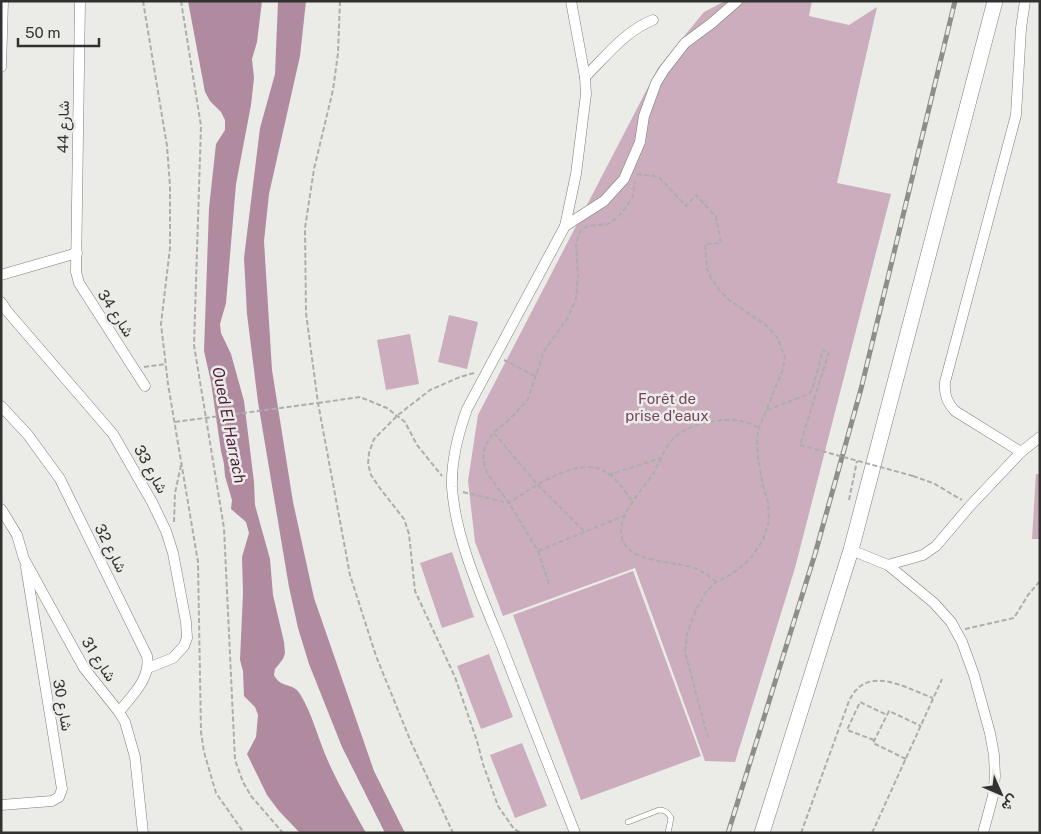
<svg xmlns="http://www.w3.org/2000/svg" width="1041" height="834" font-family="'Public Sans',Vazirmatn,sans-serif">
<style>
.green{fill:#ccadbe}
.water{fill:#b08a9f}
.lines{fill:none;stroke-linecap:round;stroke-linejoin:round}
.service-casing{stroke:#7d7e7a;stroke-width:6}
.minor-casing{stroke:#7d7e7a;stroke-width:11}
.primary-casing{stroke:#7d7e7a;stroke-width:16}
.path{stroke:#adadaa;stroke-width:2;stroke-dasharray:5 2.5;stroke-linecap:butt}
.service{stroke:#fff;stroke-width:5}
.minor{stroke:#fff;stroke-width:10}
.primary{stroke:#fff;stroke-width:15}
.rail-casing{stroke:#8d8d8a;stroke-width:5}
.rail{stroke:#ebebe7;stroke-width:3;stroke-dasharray:9;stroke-linecap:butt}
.path-bridge{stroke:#adadaa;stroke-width:2;stroke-dasharray:5 2.5;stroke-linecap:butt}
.labels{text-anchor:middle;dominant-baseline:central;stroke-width:5;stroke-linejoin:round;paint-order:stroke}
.street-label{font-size:15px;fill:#31312f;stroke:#ebebe7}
.park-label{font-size:15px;fill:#774362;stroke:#ebebe7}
.water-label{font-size:16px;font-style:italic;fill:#4f1f3d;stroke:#ebebe7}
</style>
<rect width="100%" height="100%" fill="#ebebe7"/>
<g class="green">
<polygon points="725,1 812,1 809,16 849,25 877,7 837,183 891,194 795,568 735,762 705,761 635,568 503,616 475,542 468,481 478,415 658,68 704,12"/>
<polygon points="449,315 478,322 467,369 438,362"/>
<polygon points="410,334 419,384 386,390 377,340"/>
<polygon points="1036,474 1040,474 1040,539 1032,539"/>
<polygon points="452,552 474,617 442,628 420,563"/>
<polygon points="633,571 701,756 581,800 513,615"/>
<polygon points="489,654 513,717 481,729 457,666"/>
<polygon points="522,743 547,806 515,818 490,755"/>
</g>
<g class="water">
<path d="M 188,1 L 262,1 L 257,42 L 252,59 L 254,78 L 251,105 L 236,184 L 226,303 L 220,324 L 221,333 L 231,354 L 244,401 L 254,482 L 255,505 L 270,559 L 273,595 L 284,642 L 285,653 L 283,659 L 275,669 L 274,675 C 281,689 293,682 300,694 C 313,715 318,739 328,761 C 339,786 353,809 366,833 L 300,833 L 279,811 L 267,795 L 247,754 L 256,737 L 258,715 L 255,707 L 244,696 L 243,671 L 240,660 L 243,593 L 242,557 L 249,533 L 246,522 L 231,509 L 232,500 L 225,476 L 224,464 L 221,451 L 211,382 L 204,351 L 209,208 L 216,144 L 225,130 L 225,120 L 221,112 L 210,101 L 205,92 Z"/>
<polygon points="278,1 306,1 300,56 269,194 264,241 272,370 293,502 314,598 374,771 405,833 385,833 342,747 309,664 298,628 289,587 258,402 247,314 244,258 260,128 275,74"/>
</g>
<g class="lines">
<g class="service-casing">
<path id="service" d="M 628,822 L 659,810 C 665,810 668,812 671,818 L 668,833"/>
</g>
<g class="minor-casing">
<g id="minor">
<polyline points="80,1 76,272 79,283 145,386"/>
<path d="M 571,1 L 585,77 L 586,94 L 576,174 L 565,226 L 467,409 C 458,434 451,460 452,487 C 455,536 480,593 499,639 C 524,703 549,768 575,833"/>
<path d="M 1025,1 L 1021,28 L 1016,115 L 945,382 C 944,395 947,402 955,411 L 1021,452 L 1040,437"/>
<polyline points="1,67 3,1"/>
<path d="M 585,77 C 606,56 625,31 653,20"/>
<polyline points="565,226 604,201 624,179 640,142 644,116 656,83 664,70 685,43 712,23 737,1"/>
<polyline points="1,275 77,253"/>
<polyline points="1,302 7,311 113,434 152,502 166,531 173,553 186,622 187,638 184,646 173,658 148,668"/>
<path d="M 1,406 L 28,435 L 60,479 L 147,656 C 151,679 132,695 119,712"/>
<polyline points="1,509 17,535 24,559 84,668 119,712 125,722 135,757 143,833"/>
<polyline points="851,550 888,565 934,603 951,622 962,642 974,675 990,733 994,755 995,776 993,796 983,833"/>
<polyline points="888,565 923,555 936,546 970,506 1021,452"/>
<polyline points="1,805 52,801 59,797 62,789 26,567"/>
</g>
</g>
<g class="primary-casing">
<polyline id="primary" points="762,833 851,550 995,1"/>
</g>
<g class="path">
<polyline points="143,1 167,146 170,186 170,248 161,324 168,384 198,562 201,732 204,752 216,793 244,833"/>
<polyline points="181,1 201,126 194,345 224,528 235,760 243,782 251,796 283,833"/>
<polyline points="340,1 338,53 333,90 314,169 305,228 306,313 318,403 350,575 376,656 411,742 453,833"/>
<polyline points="637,174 659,177 686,206 696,195 716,217 721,243 705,244 707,269 711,278 720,291 729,300 767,326 777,337 785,357 783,369 759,428 757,439 758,458 763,486 768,501 769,521 763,540 750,559 732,574 716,582 706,592 696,610 687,634 685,652 708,738"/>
<polyline points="504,360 535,376"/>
<polyline points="144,367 166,364"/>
<polyline points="474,373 460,377 430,390 398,415 374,439 369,453 368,464 371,475 379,487 404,519 409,534 415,591 455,677 477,741 483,764 498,806 514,829 521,833"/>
<polyline points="318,403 360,397 387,408 405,422 417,445 442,476"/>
<polyline points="767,410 809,394 812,390 823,350 829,352 800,445"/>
<polyline points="494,433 537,484 585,532"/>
<polyline points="608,475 661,458"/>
<polyline points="913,476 933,483 962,500"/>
<path d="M 463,492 L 509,503 C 530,489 576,457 602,470 C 615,476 624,490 632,501"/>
<polyline points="849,500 857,461"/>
<polyline points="174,522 175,493 181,465"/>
<polyline points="538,551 626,515"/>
<path d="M 716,582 C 709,576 703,571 694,568 C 674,561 635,563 624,543 C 611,520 644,489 654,472 C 662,458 667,440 682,432 C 698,422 726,417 745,422 C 750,423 755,426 759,428"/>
<polyline points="549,584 538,551 509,503 487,473 483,458 485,446 494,432 510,419 528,399 544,351 567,319 576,299 578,277 576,243 580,232 584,228 588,226 608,224 618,217 627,206 633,196 635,181"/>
<polyline points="965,629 1014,618 1028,595 1040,581"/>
<polyline points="874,740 847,730 860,702 887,715"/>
<polyline points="906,759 873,743 889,711 921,726"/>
<path d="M 801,833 L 849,701 C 867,663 905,688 933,698"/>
<polyline points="872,833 942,679"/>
</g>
<use href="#service" class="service"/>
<use href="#minor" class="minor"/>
<use href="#primary" class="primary"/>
<g class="rail-casing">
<polyline id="rail" points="728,833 815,554 861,389 955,1"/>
</g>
<use href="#rail" class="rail"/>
<g class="path-bridge">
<polyline points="175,422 318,403"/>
<polyline points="800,445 913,476"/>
</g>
</g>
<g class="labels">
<g class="street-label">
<text transform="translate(63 127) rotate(-89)">شارع 44</text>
<text transform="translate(116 313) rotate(57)">شارع 34</text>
<text transform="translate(151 469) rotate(61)">شارع 33</text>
<text transform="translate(111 548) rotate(63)">شارع 32</text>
<text transform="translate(99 659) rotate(57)">شارع 31</text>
<text transform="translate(63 705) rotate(80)">شارع 30</text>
</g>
<g class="park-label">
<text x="667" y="398">Forêt de<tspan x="667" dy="17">prise d'eaux</tspan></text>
</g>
<g class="water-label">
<text transform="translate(229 425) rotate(79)">Oued El Harrach</text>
</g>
</g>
<rect width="1041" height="834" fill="none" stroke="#31312f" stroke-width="5"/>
<g transform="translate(1001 794) rotate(135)" stroke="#ebebe7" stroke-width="4" paint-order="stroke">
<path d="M0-4L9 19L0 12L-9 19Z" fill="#31312f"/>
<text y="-8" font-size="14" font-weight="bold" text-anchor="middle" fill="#31312f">ش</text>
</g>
<path d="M18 38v8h81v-8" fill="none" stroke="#31312f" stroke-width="2.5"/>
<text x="25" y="38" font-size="15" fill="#31312f" stroke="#ebebe7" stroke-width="4" paint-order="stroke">50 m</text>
</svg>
